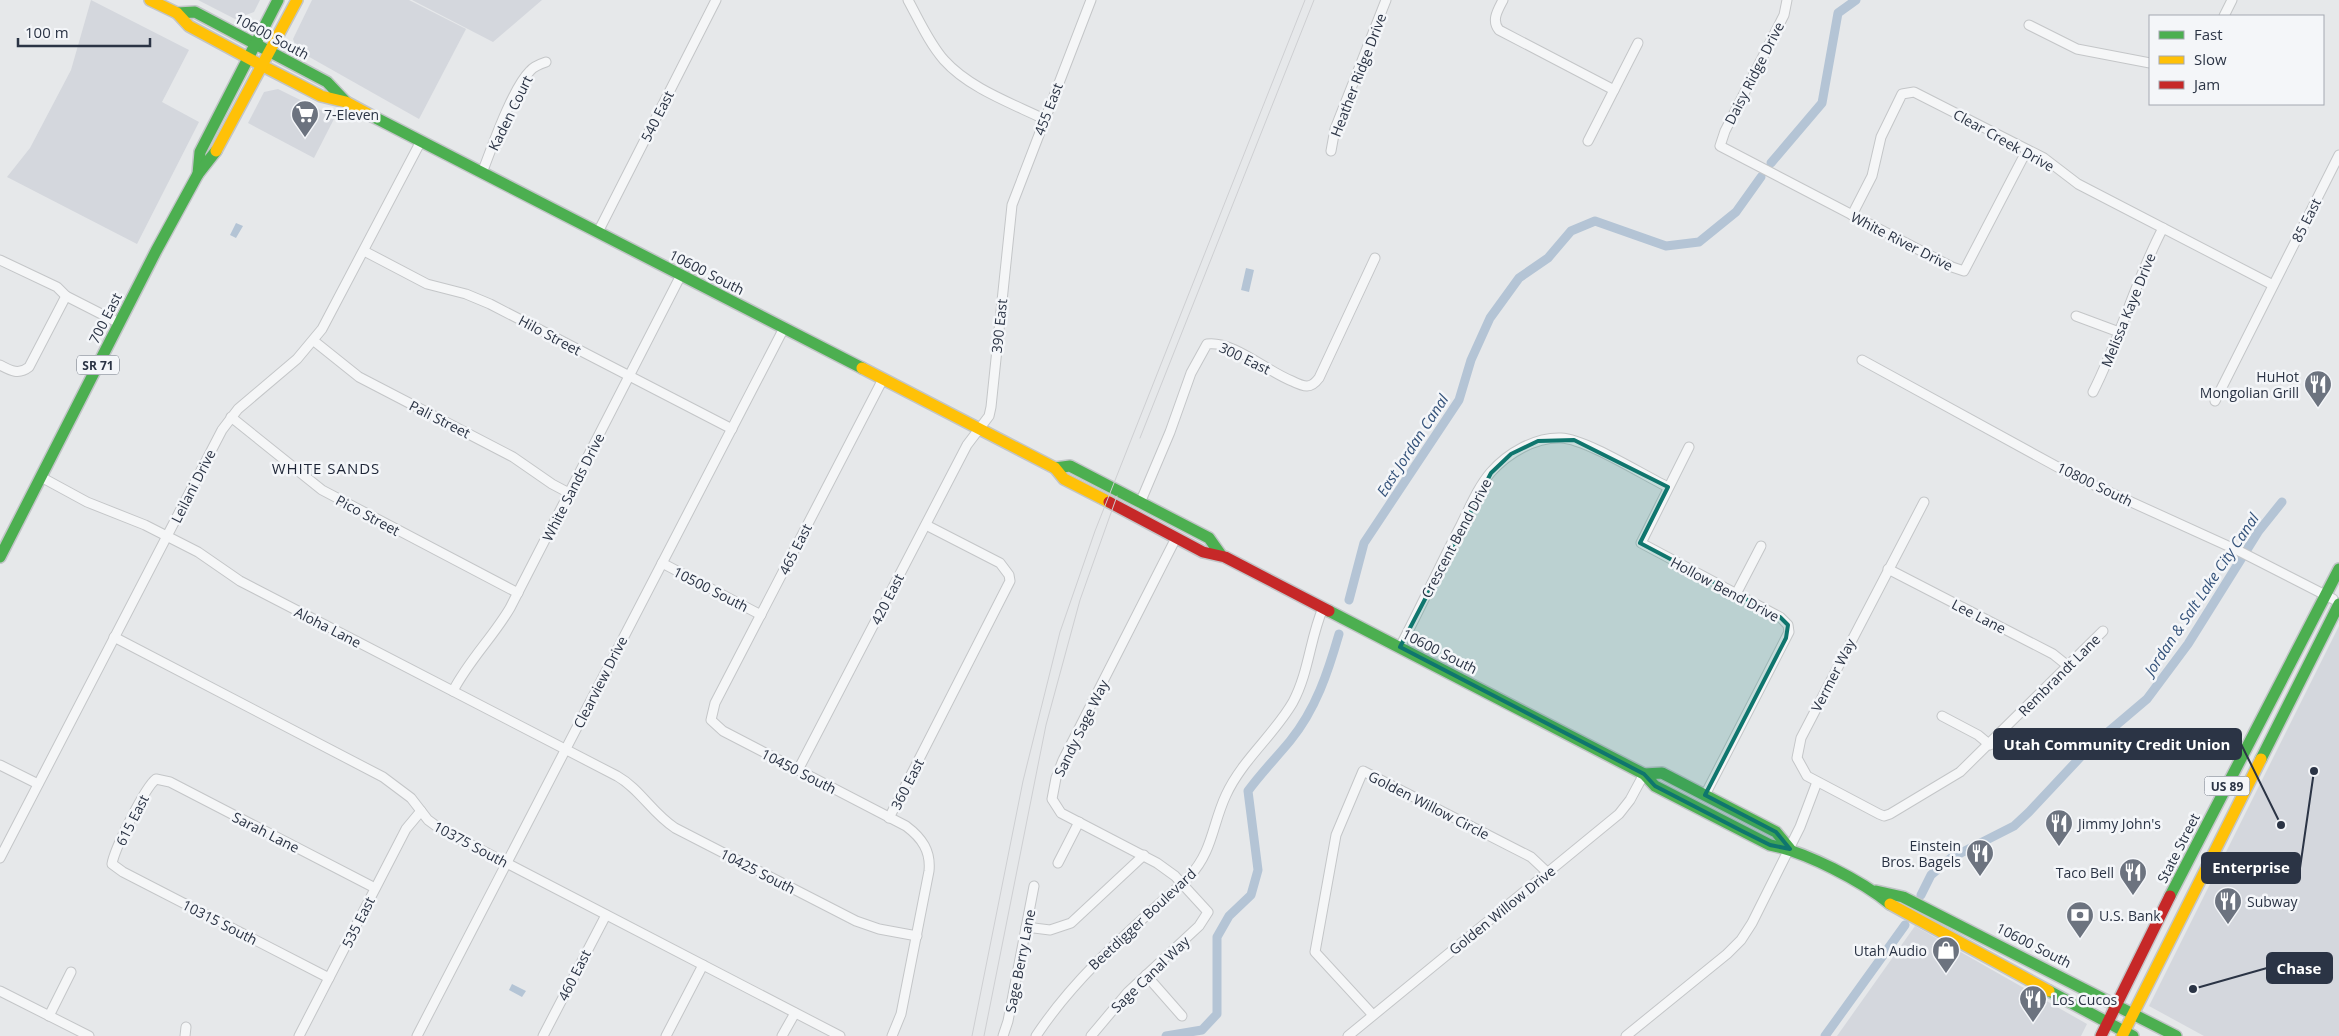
<svg xmlns="http://www.w3.org/2000/svg" width="2339" height="1036" font-family="'Open Sans',sans-serif">
<style>
.built{fill:#d4d7dd}
.water{fill:#b4c4d5}
.lines{fill:none;stroke-linecap:round;stroke-linejoin:round}
.canal{stroke:#b4c4d5;stroke-width:9}
.street-casing{stroke:#c4c6c8;stroke-width:11}
.fast-casing{stroke:#c2c5c8;stroke-width:14}
.slow-casing{stroke:#c2c5c8;stroke-width:14}
.jam-casing{stroke:#c2c5c8;stroke-width:14}
.street{stroke:#f5f6f7;stroke-width:9}
.fast{stroke:#4caf50;stroke-width:11}
.slow{stroke:#ffc107;stroke-width:11}
.jam{stroke:#c62828;stroke-width:11}
.tram{stroke:#cecfd2;stroke-width:1}
.marked{fill:#0f766e;fill-opacity:0.2;stroke:#0f766e;stroke-width:4;stroke-linejoin:round}
.labels{text-anchor:middle;dominant-baseline:central;stroke-width:5;stroke-linejoin:round;paint-order:stroke}
.shield{fill:#f4f6f9;stroke:#676e7b;stroke-width:1}
.shield-label{font-size:12px;font-weight:bold;fill:#2b3445}
.street-label{font-size:14px;fill:#2b3445;stroke:#f4f6f9}
.poi-label{font-size:14px;fill:#2b3445;stroke:#f4f6f9;text-anchor:start}
.water-label{font-size:15px;font-style:italic;fill:#34527a;stroke:#f4f6f9}
.neighbourhood-label{font-size:15px;letter-spacing:1px;fill:#1d2536;stroke:#f4f6f9}
.leader{fill:none;stroke:#2b3445;stroke-width:2}
.callout-dot{fill:#2b3445;stroke:#f4f6f9;stroke-width:2}
.callout{fill:#2b3445;stroke:#2b3445;stroke-width:2}
.callout-label{font-size:15px;text-anchor:middle;font-weight:bold;fill:#fff}
</style>
<rect width="100%" height="100%" fill="#e6e8ea"/>
<g class="built">
<polygon points="91,0 189,50 162,102 199,122 137,244 7,177 30,148 71,70"/>
<polygon points="198,0 260,0 254,12 235,19"/>
<polygon points="312,0 409,0 466,29 419,119 297,50 293,39"/>
<polygon points="412,0 542,0 493,42"/>
<polygon points="278,89 335,117 314,158 248,123 264,92"/>
<polygon points="2339,626 2339,1036 2204,1036 2149,1006"/>
<polygon points="1915,926 2087,1024 2081,1036 1837,1036"/>
</g>
<g class="water">
<polygon points="236,223 243,226 236,238 230,235"/>
<polygon points="1246,268 1254,270 1249,292 1241,290"/>
<polygon points="512,984 526,991 522,997 509,990"/>
</g>
<g class="lines">
<g class="canal">
<polyline points="1771,163 1822,103 1838,13 1856,0"/>
<polyline points="1349,600 1364,543 1459,400 1471,360 1490,318 1519,278 1548,258 1571,231 1595,221 1666,246 1699,242 1736,212 1761,177"/>
<polyline points="1921,895 1931,875 1951,858 2014,826 2029,812 2088,749 2147,699 2188,644 2258,532 2282,502"/>
<path d="M 1166,1036 L 1202,1030 L 1217,1014 L 1217,937 L 1229,916 L 1251,895 L 1258,870 L 1248,791 C 1261,773 1276,758 1290,741 C 1316,709 1328,672 1339,634"/>
<polyline points="1825,1036 1905,925"/>
</g>
<g class="street-casing">
<g id="street">
<path d="M 908,0 C 919,20 929,43 944,60 C 969,88 1011,103 1044,119"/>
<path d="M 1503,0 C 1498,10 1491,20 1499,30 L 1614,90"/>
<polyline points="1787,0 1784,15 1725,131 1720,146 1952,267 1964,271 2027,150"/>
<polyline points="2224,16 2232,0"/>
<polyline points="2029,25 2077,49 2150,63"/>
<polyline points="1588,141 1638,43"/>
<polyline points="1331,151 1335,129 1386,0"/>
<path d="M 482,173 C 492,147 512,89 530,71 C 534,66 540,64 546,62"/>
<polyline points="1852,215 1872,176 1881,137 1902,94 1914,92 2044,158 2078,184 2273,285"/>
<polyline points="598,232 716,0"/>
<polyline points="364,251 427,284 466,294 490,304 732,429"/>
<polyline points="0,260 57,287 66,296 119,323"/>
<polyline points="2076,316 2119,332"/>
<polyline points="314,341 359,377 513,457 552,484 569,493"/>
<polyline points="1862,360 2074,476 2239,551 2333,599"/>
<path d="M 0,365 C 11,371 19,375 29,367 L 66,296"/>
<path d="M 883,379 L 715,703 L 711,720 L 723,731 L 906,826 C 922,838 931,851 929,871 L 901,1014 L 892,1036"/>
<path d="M 2093,392 C 2120,339 2135,281 2163,228"/>
<polyline points="2215,401 2339,155"/>
<polyline points="231,417 322,490 518,593"/>
<polyline points="1689,447 1641,543 1780,617 1788,625 1789,632 1705,795"/>
<path d="M 41,477 L 87,502 L 145,525 L 198,552 L 240,581 L 617,776 C 640,789 652,813 675,828 L 856,921 L 879,929 L 917,936"/>
<polyline points="1924,502 1801,738 1797,758 1807,776 1879,814 1884,816 1890,814 1960,772 2103,631"/>
<path d="M 1140,503 L 1170,432 L 1191,373 L 1207,344 C 1232,340 1268,372 1292,381 C 1296,383 1302,386 1307,386 C 1312,386 1316,382 1319,378 L 1375,258"/>
<polyline points="662,563 761,615"/>
<polyline points="1888,569 2053,654 2068,666"/>
<polyline points="1736,594 1761,546"/>
<polyline points="114,637 383,777 411,798 428,820 439,828 840,1036"/>
<path d="M 1400,647 C 1421,607 1440,565 1461,525 C 1470,507 1478,487 1491,472 C 1508,453 1535,437 1561,438 C 1586,439 1643,475 1668,487"/>
<path d="M 453,691 C 469,660 493,637 510,608 L 681,275"/>
<polyline points="1942,716 1978,735 1990,745"/>
<polyline points="0,765 38,784"/>
<polyline points="798,770 967,445 989,416 991,407 1012,205 1091,0"/>
<polyline points="889,818 1010,581 1009,575 1000,563 926,525"/>
<polyline points="0,858 222,430 238,409 297,359 322,329 421,141"/>
<polyline points="1058,863 1079,822"/>
<polyline points="1026,927 1050,930 1071,923 1144,855"/>
<polyline points="1146,975 1182,1016"/>
<path d="M 329,978 L 123,872 L 112,864 C 114,850 145,787 156,779 L 170,782 L 375,888"/>
<polyline points="0,991 89,1036"/>
<polyline points="1373,1015 1315,952 1336,835 1363,771 1531,857 1548,873"/>
<polyline points="49,1016 71,972"/>
<polyline points="185,1036 186,1027"/>
<polyline points="299,1036 406,829 421,811"/>
<polyline points="417,1036 784,328"/>
<polyline points="543,1036 606,915"/>
<polyline points="666,1036 703,965"/>
<polyline points="782,1036 795,1013"/>
<polyline points="1003,1036 1008,1021 1034,886"/>
<path d="M 1036,1036 C 1077,974 1134,927 1189,877 C 1213,851 1212,825 1226,795 C 1242,760 1274,735 1293,702 C 1309,672 1310,638 1323,608"/>
<polyline points="1091,1036 1128,992 1199,926 1208,912 1175,876 1157,863 1061,813 1052,799 1056,778 1063,760 1176,538"/>
<polyline points="1348,1036 1619,814 1630,800 1644,774"/>
<polyline points="1626,1036 1727,954 1741,940 1752,923 1800,827 1817,782"/>
</g>
</g>
<g class="fast-casing">
<g id="fast">
<polyline points="177,13 195,12 327,82 346,102"/>
<polyline points="372,116 862,368"/>
<polyline points="198,174 200,152 278,0"/>
<polyline points="1055,468 1070,466 1209,538 1221,555"/>
<polyline points="0,557 156,251 198,174 216,151"/>
<path d="M 1329,611 L 1644,774 L 1655,786 L 1770,845 C 1806,852 1862,881 1890,904"/>
<polyline points="2261,759 2339,604"/>
<polyline points="1644,774 1662,773 1776,832 1790,849"/>
<polyline points="1876,891 1903,897 2176,1036"/>
<polyline points="2170,896 2339,569"/>
<polyline points="2049,991 2133,1036"/>
</g>
</g>
<g class="slow-casing">
<g id="slow">
<polyline points="150,0 177,13 189,26 261,65 321,96 346,102 372,116"/>
<polyline points="216,151 297,0"/>
<polyline points="862,368 1055,468 1064,479 1109,502"/>
<polyline points="1890,904 2049,991"/>
<polyline points="2122,1036 2261,759"/>
</g>
</g>
<g class="jam-casing">
<g id="jam">
<polyline points="1109,502 1203,552 1225,557 1329,611"/>
<polyline points="2101,1036 2170,896"/>
</g>
</g>
<use href="#street" class="street"/>
<use href="#fast" class="fast"/>
<use href="#slow" class="slow"/>
<use href="#jam" class="jam"/>
<g class="tram">
<polyline points="1140,438 1314,0"/>
<polyline points="972,1036 1023,781 1060,632 1095,531 1305,0"/>
<polyline points="984,1036 1046,725 1080,600 1117,496"/>
</g>
</g>
<path class="marked" d="M 1574,440 L 1668,487 L 1640,543 L 1780,617 L 1788,625 L 1786,638 L 1705,795 L 1776,832 L 1790,849 L 1770,845 L 1742,831 L 1655,786 L 1644,774 L 1400,647 L 1491,473 L 1511,454 L 1538,441 Z"/>
<defs>
<g id="supermarket-pin" transform="scale(1.4375)"><path d="M0 17L-7.5 6A9.5 9.5 0 1 1 7.5 6Z" fill="#6c737f" stroke="#f4f6f9"/><path d="M-6-5.5h2.5l.6 2H6L4.5 2H-2.5L-4.4-4H-6ZM-1.5 3.2a1.3 1.3 0 1 0 .1 0ZM3 3.2a1.3 1.3 0 1 0 .1 0Z" fill="#fff"/></g>
<g id="restaurant-pin" transform="scale(1.4375)"><path d="M0 17L-7.5 6A9.5 9.5 0 1 1 7.5 6Z" fill="#6c737f" stroke="#f4f6f9"/><path d="M-5-6h1v4h1v-4h1v4h1v-4h1v5L-1.5 .5V6h-2V.5L-5-1ZM5-6V6H3V1.5H1.5Q1.5-4 5-6Z" fill="#fff"/></g>
<g id="bank-pin" transform="scale(1.4375)"><path d="M0 17L-7.5 6A9.5 9.5 0 1 1 7.5 6Z" fill="#6c737f" stroke="#f4f6f9"/><path d="M-6-4H6V4H-6ZM0-2.3a2.3 2.3 0 1 0 0 4.6a2.3 2.3 0 1 0 0-4.6Z" fill="#fff"/></g>
<g id="shop-pin" transform="scale(1.4375)"><path d="M0 17L-7.5 6A9.5 9.5 0 1 1 7.5 6Z" fill="#6c737f" stroke="#f4f6f9"/><path d="M-5-2.5h2.3a2.7 3.5 0 0 1 5.4 0H5L5.5 6h-11ZM-1.5-2.5h3a1.5 2.3 0 0 0-3 0Z" fill="#fff"/></g>
</defs>
<g fill-rule="evenodd">
<use href="#supermarket-pin" x="305" y="114"/>
<use href="#restaurant-pin" x="2318" y="384"/>
<use href="#restaurant-pin" x="2059" y="823"/>
<use href="#restaurant-pin" x="1980" y="853"/>
<use href="#restaurant-pin" x="2133" y="872"/>
<use href="#restaurant-pin" x="2228" y="901"/>
<use href="#bank-pin" x="2080" y="915"/>
<use href="#shop-pin" x="1946" y="950"/>
<use href="#restaurant-pin" x="2033" y="999"/>
</g>
<g class="labels">
<g class="shield">
<rect x="77" y="355.5" width="42" height="19" rx="4"/>
<rect x="2204.5" y="776.5" width="45" height="19" rx="4"/>
</g>
<g class="shield-label">
<text x="98" y="365">SR 71</text>
<text x="2227" y="786">US 89</text>
</g>
<g class="street-label">
<text transform="translate(272 36) rotate(28)">10600 South</text>
<text transform="translate(1754 73) rotate(-63)">Daisy Ridge Drive</text>
<text transform="translate(1358 75) rotate(-69)">Heather Ridge Drive</text>
<text transform="translate(1048 109) rotate(-69)">455 East</text>
<text transform="translate(510 113) rotate(-64)">Kaden Court</text>
<text transform="translate(657 116) rotate(-63)">540 East</text>
<text transform="translate(2004 140) rotate(29)">Clear Creek Drive</text>
<text transform="translate(2306 220) rotate(-63)">85 East</text>
<text transform="translate(1902 241) rotate(27)">White River Drive</text>
<text transform="translate(707 272) rotate(27)">10600 South</text>
<text transform="translate(2128 310) rotate(-68)">Melissa Kaye Drive</text>
<text transform="translate(105 318) rotate(-63)">700 East</text>
<text transform="translate(999 326) rotate(-84)">390 East</text>
<text transform="translate(550 335) rotate(28)">Hilo Street</text>
<text transform="translate(1245 358) rotate(26)">300 East</text>
<text transform="translate(440 419) rotate(27)">Pali Street</text>
<text transform="translate(2095 484) rotate(26)">10800 South</text>
<text transform="translate(193 486) rotate(-63)">Leilani Drive</text>
<text transform="translate(573 487) rotate(-63)">White Sands Drive</text>
<text transform="translate(368 515) rotate(28)">Pico Street</text>
<text transform="translate(1456 538) rotate(-62)">Crescent Bend Drive</text>
<text transform="translate(795 549) rotate(-63)">465 East</text>
<text transform="translate(711 589) rotate(27)">10500 South</text>
<text transform="translate(1725 589) rotate(28)">Hollow Bend Drive</text>
<text transform="translate(887 599) rotate(-63)">420 East</text>
<text transform="translate(1979 616) rotate(27)">Lee Lane</text>
<text transform="translate(328 627) rotate(27)">Aloha Lane</text>
<text transform="translate(1440 651) rotate(27)">10600 South</text>
<text transform="translate(1833 675) rotate(-63)">Vermer Way</text>
<text transform="translate(2059 675) rotate(-45)">Rembrandt Lane</text>
<text transform="translate(600 682) rotate(-63)">Clearview Drive</text>
<text transform="translate(1081 728) rotate(-64)">Sandy Sage Way</text>
<text transform="translate(799 771) rotate(27)">10450 South</text>
<text transform="translate(907 784) rotate(-63)">360 East</text>
<text transform="translate(1429 805) rotate(27)">Golden Willow Circle</text>
<text transform="translate(132 820) rotate(-63)">615 East</text>
<text transform="translate(266 832) rotate(27)">Sarah Lane</text>
<text transform="translate(471 844) rotate(28)">10375 South</text>
<text transform="translate(2178 848) rotate(-63)">State Street</text>
<text transform="translate(758 871) rotate(27)">10425 South</text>
<text transform="translate(1502 910) rotate(-39)">Golden Willow Drive</text>
<text transform="translate(1142 919) rotate(-43)">Beetdigger Boulevard</text>
<text transform="translate(220 922) rotate(27)">10315 South</text>
<text transform="translate(358 922) rotate(-63)">535 East</text>
<text transform="translate(2034 945) rotate(27)">10600 South</text>
<text transform="translate(1020 961) rotate(-79)">Sage Berry Lane</text>
<text transform="translate(1150 974) rotate(-44)">Sage Canal Way</text>
<text transform="translate(574 975) rotate(-63)">460 East</text>
</g>
<g class="poi-label">
<text x="324" y="114">7-Eleven</text>
<text x="2299" y="376" text-anchor="end">HuHot<tspan x="2299" dy="16">Mongolian Grill</tspan></text>
<text x="2078" y="823">Jimmy John's</text>
<text x="1961" y="845" text-anchor="end">Einstein<tspan x="1961" dy="16">Bros. Bagels</tspan></text>
<text x="2114" y="872" text-anchor="end">Taco Bell</text>
<text x="2247" y="901">Subway</text>
<text x="2099" y="915">U.S. Bank</text>
<text x="1927" y="950" text-anchor="end">Utah Audio</text>
<text x="2052" y="999">Los Cucos</text>
</g>
<g class="water-label">
<text transform="translate(1412 445) rotate(-57)">East Jordan Canal</text>
<text transform="translate(2201 594) rotate(-56)">Jordan &amp; Salt Lake City Canal</text>
</g>
<g class="neighbourhood-label">
<text x="326" y="468">WHITE SANDS</text>
</g>
</g>
<path class="leader" d="M2281 825L2241 744M2314 771L2300 868M2193 989L2267 968"/>
<g class="callout-dot">
<circle cx="2281" cy="825" r="5"/>
<circle cx="2314" cy="771" r="5"/>
<circle cx="2193" cy="989" r="5"/>
</g>
<g class="callout">
<rect x="1994" y="729" width="247" height="30" rx="5"/>
<rect x="2202" y="853" width="98" height="30" rx="5"/>
<rect x="2267" y="953" width="65" height="30" rx="5"/>
</g>
<g class="callout-label">
<text x="2117" y="750">Utah Community Credit Union</text>
<text x="2251" y="873">Enterprise</text>
<text x="2299" y="974">Chase</text>
</g>
<rect x="2149" y="15" width="175" height="90" fill="#f4f6f9" stroke="#a4a8b1"/>
<rect x="2159" y="31" width="25" height="8" fill="#4caf50" stroke="#a4a8b1"/>
<text x="2194" y="40" font-size="15" fill="#2b3445">Fast</text>
<rect x="2159" y="56" width="25" height="8" fill="#ffc107" stroke="#a4a8b1"/>
<text x="2194" y="65" font-size="15" fill="#2b3445">Slow</text>
<rect x="2159" y="81" width="25" height="8" fill="#c62828" stroke="#a4a8b1"/>
<text x="2194" y="90" font-size="15" fill="#2b3445">Jam</text>
<path d="M18 38v8h132v-8" fill="none" stroke="#2b3445" stroke-width="2.5"/>
<text x="25" y="38" font-size="15" fill="#2b3445" stroke="#f4f6f9" stroke-width="4" paint-order="stroke">100 m</text>
</svg>
